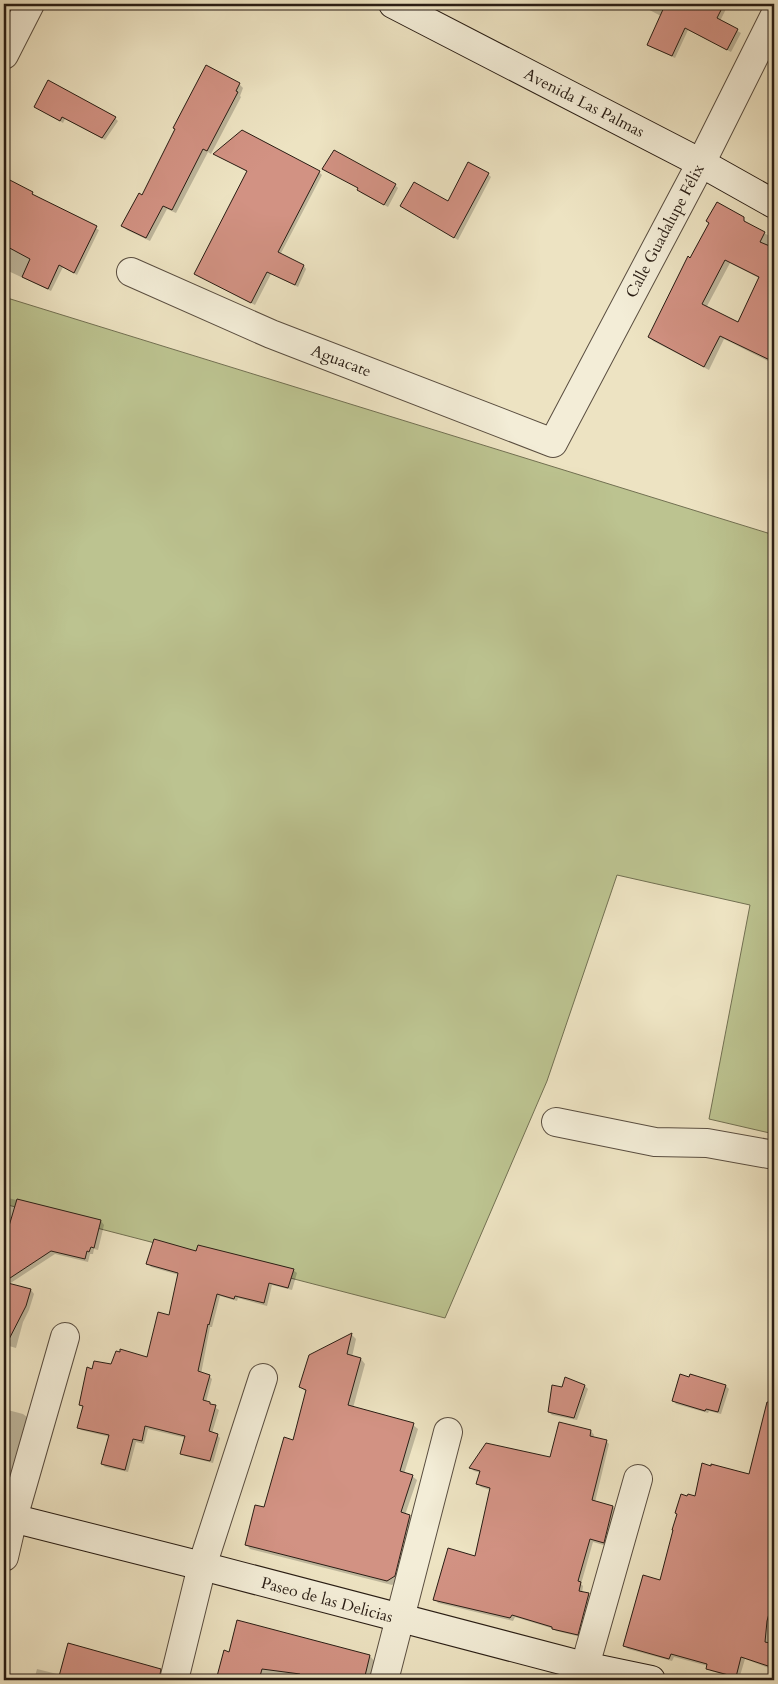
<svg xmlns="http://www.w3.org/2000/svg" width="778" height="1684" font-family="Cardo,serif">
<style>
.green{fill:#bcc390;stroke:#727052}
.shadow{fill:#0003;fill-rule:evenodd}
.building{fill:#d29283;stroke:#291d14;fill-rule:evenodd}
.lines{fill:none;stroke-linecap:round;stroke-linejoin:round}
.street-casing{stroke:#5a4e40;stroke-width:30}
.secondary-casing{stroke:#291d14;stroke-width:30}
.street{stroke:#f3edd7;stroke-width:28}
.secondary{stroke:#f3edd7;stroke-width:28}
.labels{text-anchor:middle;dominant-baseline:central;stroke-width:4;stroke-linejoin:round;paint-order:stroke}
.street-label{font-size:16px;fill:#291d14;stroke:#f3edd7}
</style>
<rect width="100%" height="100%" fill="#ede3c2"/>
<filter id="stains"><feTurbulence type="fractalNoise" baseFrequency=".004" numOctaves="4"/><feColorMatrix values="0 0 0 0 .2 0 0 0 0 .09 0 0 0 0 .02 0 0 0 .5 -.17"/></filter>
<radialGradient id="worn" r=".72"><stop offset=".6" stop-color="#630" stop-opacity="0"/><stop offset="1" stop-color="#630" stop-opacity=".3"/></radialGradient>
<polygon class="green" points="4,297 774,535 774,1134 709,1119 750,905 617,875 547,1081 445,1318 4,1204"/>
<g class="shadow">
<polygon points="638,4 723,4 727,7 720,21 741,33 731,52 688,30 675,58 651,47 648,44 661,16"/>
<polygon points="239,84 243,88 240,96 241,97 211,154 208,152 176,213 167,209 150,241 127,230 123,226 142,197 176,129"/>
<polygon points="36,107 115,118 118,121 105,140 65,119 63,123"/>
<polygon points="215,154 319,172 322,175 280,255 304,266 306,269 298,287 271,274 255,305 195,274 248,172"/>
<polygon points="324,169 395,185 398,188 388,207 361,193 359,189"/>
<polygon points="488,174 491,177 458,240 405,209 448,202"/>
<polygon points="7,180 99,230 77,275 63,267 51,291 4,269 4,188"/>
<path d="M 743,218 L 747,225 L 774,238 L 774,364 L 724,339 L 709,370 L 653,341 L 649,336 L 691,259 ZM 730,263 L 759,278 L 738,323 L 706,308 Z"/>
<polygon points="4,1197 101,1221 104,1225 98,1250 94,1249 93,1254 90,1254 88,1262 55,1254 9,1284 31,1290 34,1294 29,1310 23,1322 16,1348 9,1346 4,1365"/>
<polygon points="197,1253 293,1270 297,1273 292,1290 272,1285 267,1306 238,1298 237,1301 220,1296 212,1327 210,1327 201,1374 209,1376 212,1379 206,1402 219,1410 212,1433 217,1435 220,1438 213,1463 185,1456 182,1453 186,1438 148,1429 144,1444 136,1442 128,1472 105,1467 102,1464 110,1437 81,1430 78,1427 84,1407 80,1404 93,1370 148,1359 170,1316 179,1275 151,1267 148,1263"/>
<polygon points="352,1335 356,1339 352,1357 361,1359 365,1364 353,1408 413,1425 418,1429 404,1474 412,1476 417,1480 405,1515 410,1516 414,1520 399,1580 392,1585 250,1549 246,1544 265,1508 294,1441 307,1392 300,1387 310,1356"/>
<polygon points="565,1379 585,1386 588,1389 577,1420 552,1415 549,1412 562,1388"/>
<polygon points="4,1384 9,1388 4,1405"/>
<polygon points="726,1386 729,1389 721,1414 709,1411 708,1413 676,1404 673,1400"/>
<polygon points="768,1406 774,1407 774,1610 768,1644 774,1646 774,1670 745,1659 739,1679 711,1671 708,1668 708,1666 674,1657 672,1661 628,1649 624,1646 660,1581 696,1498 750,1475"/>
<polygon points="4,1409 23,1414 27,1417 10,1481 4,1479"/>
<polygon points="591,1431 594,1435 593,1438 606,1441 609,1444 595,1502 613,1507 616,1510 607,1546 593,1542 581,1584 583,1586 582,1593 589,1595 592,1598 581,1637 556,1631 554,1629 515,1617 513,1621 438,1603 435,1599 476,1557 490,1490 481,1487 478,1484 481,1473 474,1471 471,1468 550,1458"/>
<polygon points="238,1622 370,1656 375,1662 371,1680 217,1680 225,1652 230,1653"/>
<polygon points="37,1669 61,1675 147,1669 143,1680 34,1680"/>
</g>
<g class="building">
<polygon points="676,4 724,4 717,18 738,29 727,50 685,28 672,56 647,45 665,5 675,9"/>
<polygon points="206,65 240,83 236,91 238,92 207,151 203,149 172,210 163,206 146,238 121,226 139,193 142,195 175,129 173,128"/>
<polygon points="48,80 116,117 102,138 62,117 60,121 34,107"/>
<polygon points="242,130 320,171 278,252 304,265 295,285 267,272 251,303 194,274 247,171 213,154"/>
<polygon points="334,150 396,184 384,205 357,190 358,188 322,169"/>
<polygon points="468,162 489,173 454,238 400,206 414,182 448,201"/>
<polygon points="4,177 33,192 32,194 97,226 74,273 59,265 48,289 22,277 30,259 4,245"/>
<path d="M 717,202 L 744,217 L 744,221 L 765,232 L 760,242 L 772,247 L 774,243 L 774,362 L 720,336 L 704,367 L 648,337 L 688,256 L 690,258 L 709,223 L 706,221 ZM 725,260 L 759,277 L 738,322 L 702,304 Z"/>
<polygon points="17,1199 101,1220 94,1248 91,1247 89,1252 87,1251 85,1259 51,1251 4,1282 31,1289 26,1306 4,1349 4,1227 9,1226"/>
<polygon points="154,1239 196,1251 198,1245 294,1269 288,1288 269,1283 264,1303 235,1296 234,1299 217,1294 209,1325 208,1324 198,1371 210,1375 203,1400 210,1402 210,1404 216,1405 209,1431 218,1434 210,1461 180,1454 185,1436 145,1426 142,1441 133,1439 125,1470 101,1464 109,1435 77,1428 83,1406 79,1405 87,1367 92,1369 94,1361 111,1364 116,1351 120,1352 120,1349 147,1357 158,1312 169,1315 178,1273 146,1264"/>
<polygon points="352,1333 347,1354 361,1358 348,1405 414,1423 400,1471 413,1475 401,1512 410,1515 395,1576 387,1581 245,1545 255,1505 264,1507 284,1437 293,1440 306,1390 299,1387 309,1355"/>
<polygon points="680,1374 689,1377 690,1374 726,1385 718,1412 706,1409 705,1411 672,1401"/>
<polygon points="565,1377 585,1385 574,1418 548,1412 552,1385 562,1387"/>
<polygon points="767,1402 774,1403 774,1595 767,1621 765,1642 774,1644 774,1668 741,1657 736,1677 706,1669 707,1664 671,1654 669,1659 623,1646 643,1575 660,1580 673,1530 672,1530 677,1514 675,1513 681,1494 687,1496 688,1494 695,1496 702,1463 711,1466 711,1464 749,1474"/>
<polygon points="559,1422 591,1430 590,1436 607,1440 592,1500 613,1506 604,1543 590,1539 578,1581 581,1582 579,1591 589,1593 578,1635 552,1629 552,1627 512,1615 510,1618 433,1600 448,1548 475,1556 490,1488 476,1484 480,1471 469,1468 486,1443 550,1457"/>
<polygon points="237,1620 370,1655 364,1680 298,1680 300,1674 262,1669 259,1680 216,1680 224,1650 229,1652"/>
<polygon points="68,1643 161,1669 159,1680 58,1680"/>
</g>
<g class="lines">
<g class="street-casing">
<g id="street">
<polyline points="4,55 30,4"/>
<polyline points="131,272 271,334 553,443 701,163 774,17"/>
<polyline points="556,1122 655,1142 707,1143 774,1155"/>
<polyline points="4,1557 13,1518 65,1337"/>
<polyline points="174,1680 202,1566 263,1378"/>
<polyline points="384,1680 448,1432"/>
<polyline points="581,1680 638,1479"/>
</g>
</g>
<g class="secondary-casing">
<g id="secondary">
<polyline points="393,4 701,163 774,204"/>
<polyline points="4,1516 202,1566 584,1666 651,1680"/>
</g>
</g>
<use href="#street" class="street"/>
<use href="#secondary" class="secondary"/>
</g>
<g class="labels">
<g class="street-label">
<text transform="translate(584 103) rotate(27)">Avenida Las Palmas</text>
<text transform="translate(665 231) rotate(-62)">Calle Guadalupe Félix</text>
<text transform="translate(341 361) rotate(21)">Aguacate</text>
<text transform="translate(327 1600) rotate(15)">Paseo de las Delicias</text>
</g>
</g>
<rect width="778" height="1684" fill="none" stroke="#ede3c2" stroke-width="20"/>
<rect x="5" y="5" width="768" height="1674" fill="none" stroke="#291d14" stroke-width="2.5"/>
<rect x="10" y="10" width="758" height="1664" fill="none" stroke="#291d14"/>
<rect width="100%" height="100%" filter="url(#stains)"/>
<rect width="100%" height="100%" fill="url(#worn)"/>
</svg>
